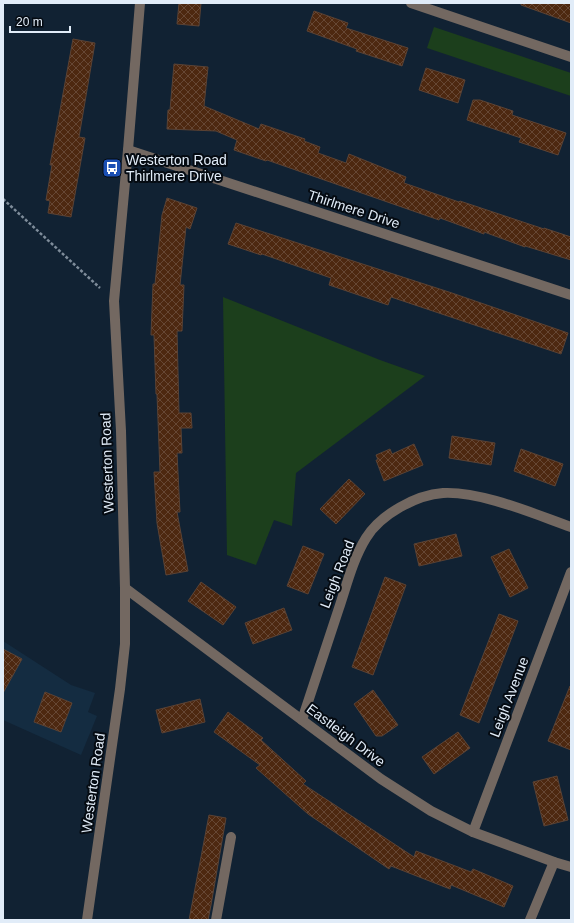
<svg xmlns="http://www.w3.org/2000/svg" width="574" height="923" font-family="Helvetica,sans-serif">
<style>
.built{fill:#142c41}
.green{fill:#1c3f1c}
.building{fill:url(#building-cross-hatch);stroke:#5a4234}
.lines{fill:none;stroke-linecap:round;stroke-linejoin:round}
.path{stroke:#7e8c9a;stroke-width:2.5;stroke-dasharray:3 2;stroke-linecap:butt}
.minor{stroke:#736861;stroke-width:10}
.labels{text-anchor:middle;dominant-baseline:central;stroke-width:4;stroke-linejoin:round;paint-order:stroke}
.poi-label{font-size:14px;fill:#e1ecf8;stroke:#050b12;text-anchor:start}
.street-label{font-size:14px;fill:#e1ecf8;stroke:#050b12}
</style>
<defs>
<pattern id="building-cross-hatch" width="8" height="8" patternUnits="userSpaceOnUse"><rect width="8" height="8" fill="#4d2810"/><path d="M0 0l8 8M0 8l8-8" fill="none" stroke="#664734"/></pattern>
</defs>
<rect width="100%" height="100%" fill="#123"/>
<polygon class="built" points="3,641 71,685 95,693 88,712 97,716 81,755 3,720"/>
<g class="green">
<polygon points="434,27 571,73 571,96 427,48"/>
<polygon points="223,297 380,360 425,376 296,473 292,526 274,520 256,565 227,555"/>
</g>
<g class="building">
<polygon points="179,3 201,3 199,26 177,24"/>
<polygon points="521,3 571,3 571,23 521,5"/>
<polygon points="314,11 348,23 346,28 408,48 402,66 356,51 357,49 307,31"/>
<polygon points="73,39 95,43 79,137 85,138 71,217 48,213 50,201 46,200 52,165 50,165"/>
<polygon points="174,64 208,67 204,106 259,129 261,124 305,139 304,141 320,147 318,153 346,163 349,154 406,177 404,183 459,202 460,201 544,229 544,228 571,237 571,260 525,246 525,247 484,232 484,234 440,218 439,220 267,160 266,161 234,150 237,140 216,131 167,129 168,110 170,110"/>
<polygon points="426,68 465,80 458,103 419,90"/>
<polygon points="473,100 480,100 513,111 512,115 566,133 558,155 519,142 521,138 467,120"/>
<polygon points="167,198 197,208 190,229 186,227 180,285 184,285 182,331 177,331 179,413 191,413 192,428 181,428 182,453 177,453 180,512 177,512 188,571 166,575 157,523 154,472 160,472 157,394 156,394 154,335 151,335 153,284 155,284 162,215"/>
<polygon points="236,223 452,293 568,333 561,354 391,297 388,305 329,285 331,278 262,254 261,255 228,244"/>
<polygon points="452,436 495,443 491,465 449,458"/>
<polygon points="414,444 423,465 384,481 376,460 378,460 376,455 390,449 392,454"/>
<polygon points="521,449 563,464 555,486 514,471"/>
<polygon points="349,479 365,494 336,524 320,509"/>
<polygon points="456,534 462,556 419,566 414,544"/>
<polygon points="303,546 324,554 308,594 287,586"/>
<polygon points="509,549 528,588 510,597 491,557"/>
<polygon points="385,577 406,585 373,675 352,667"/>
<polygon points="201,582 236,607 223,625 188,601"/>
<polygon points="284,608 292,630 253,644 245,623"/>
<polygon points="499,614 518,621 479,723 460,715"/>
<polygon points="3,649 22,659 3,693"/>
<polygon points="570,686 571,686 571,750 548,741"/>
<polygon points="373,690 398,725 382,736 376,736 354,704"/>
<polygon points="45,692 72,703 61,732 34,722"/>
<polygon points="200,699 205,722 162,733 156,710"/>
<polygon points="228,712 263,738 261,740 306,781 303,784 414,857 416,851 471,872 473,869 513,886 504,907 451,885 450,889 391,866 389,869 308,814 256,768 260,765 214,732"/>
<polygon points="458,732 470,748 434,774 422,757"/>
<polygon points="557,776 568,820 544,826 533,782"/>
<polygon points="209,815 226,818 211,905 208,920 189,920"/>
</g>
<g class="lines">
<polyline class="path" points="3,199 100,288"/>
<g class="minor">
<polyline points="411,3 571,57"/>
<polyline points="128,150 571,295"/>
<polyline points="125,588 381,779 431,811 473,832 554,862 571,867"/>
<path d="M 302,720 C 314,683 327,645 339,608 C 347,584 353,559 366,538 C 381,514 416,495 443,493 C 481,491 534,514 571,527"/>
<polyline points="473,832 571,572"/>
<polyline points="87,920 120,689 125,644 125,588 121,431 114,301 128,150 140,3"/>
<polyline points="216,920 231,837"/>
<polyline points="530,920 554,862"/>
</g>
</g>
<defs>
<g id="bus-square" transform="scale(1)"><rect x="-9" y="-9" width="18" height="18" rx="4" fill="#1a4fb4" stroke="#050b12"/><path d="M-5-6H5V4H4V6H2V4H-2V6H-4V4H-5ZM-3.5-4V0h7V-4ZM-3.5 1.2v1.5H-2V1.2ZM2 1.2v1.5H3.5V1.2Z" fill="#fff"/></g>
</defs>
<g fill-rule="evenodd">
<use href="#bus-square" x="112" y="168"/>
</g>
<g class="labels">
<g class="poi-label">
<text x="126" y="160">Westerton Road<tspan x="126" dy="16">Thirlmere Drive</tspan></text>
</g>
<g class="street-label">
<text transform="translate(354 209) rotate(18)">Thirlmere Drive</text>
<text transform="translate(107 463) rotate(-92)">Westerton Road</text>
<text transform="translate(337 574) rotate(-69)">Leigh Road</text>
<text transform="translate(509 697) rotate(-69)">Leigh Avenue</text>
<text transform="translate(346 735) rotate(37)">Eastleigh Drive</text>
<text transform="translate(93 783) rotate(-82)">Westerton Road</text>
</g>
</g>
<rect width="574" height="923" fill="none" stroke="#e1ecf8" stroke-width="8"/>
<path d="M10 26v6h60v-6" fill="none" stroke="#e1ecf8" stroke-width="2"/>
<text x="16" y="26" font-size="12" fill="#e1ecf8" stroke="#050b12" stroke-width="3" paint-order="stroke">20 m</text>
</svg>
